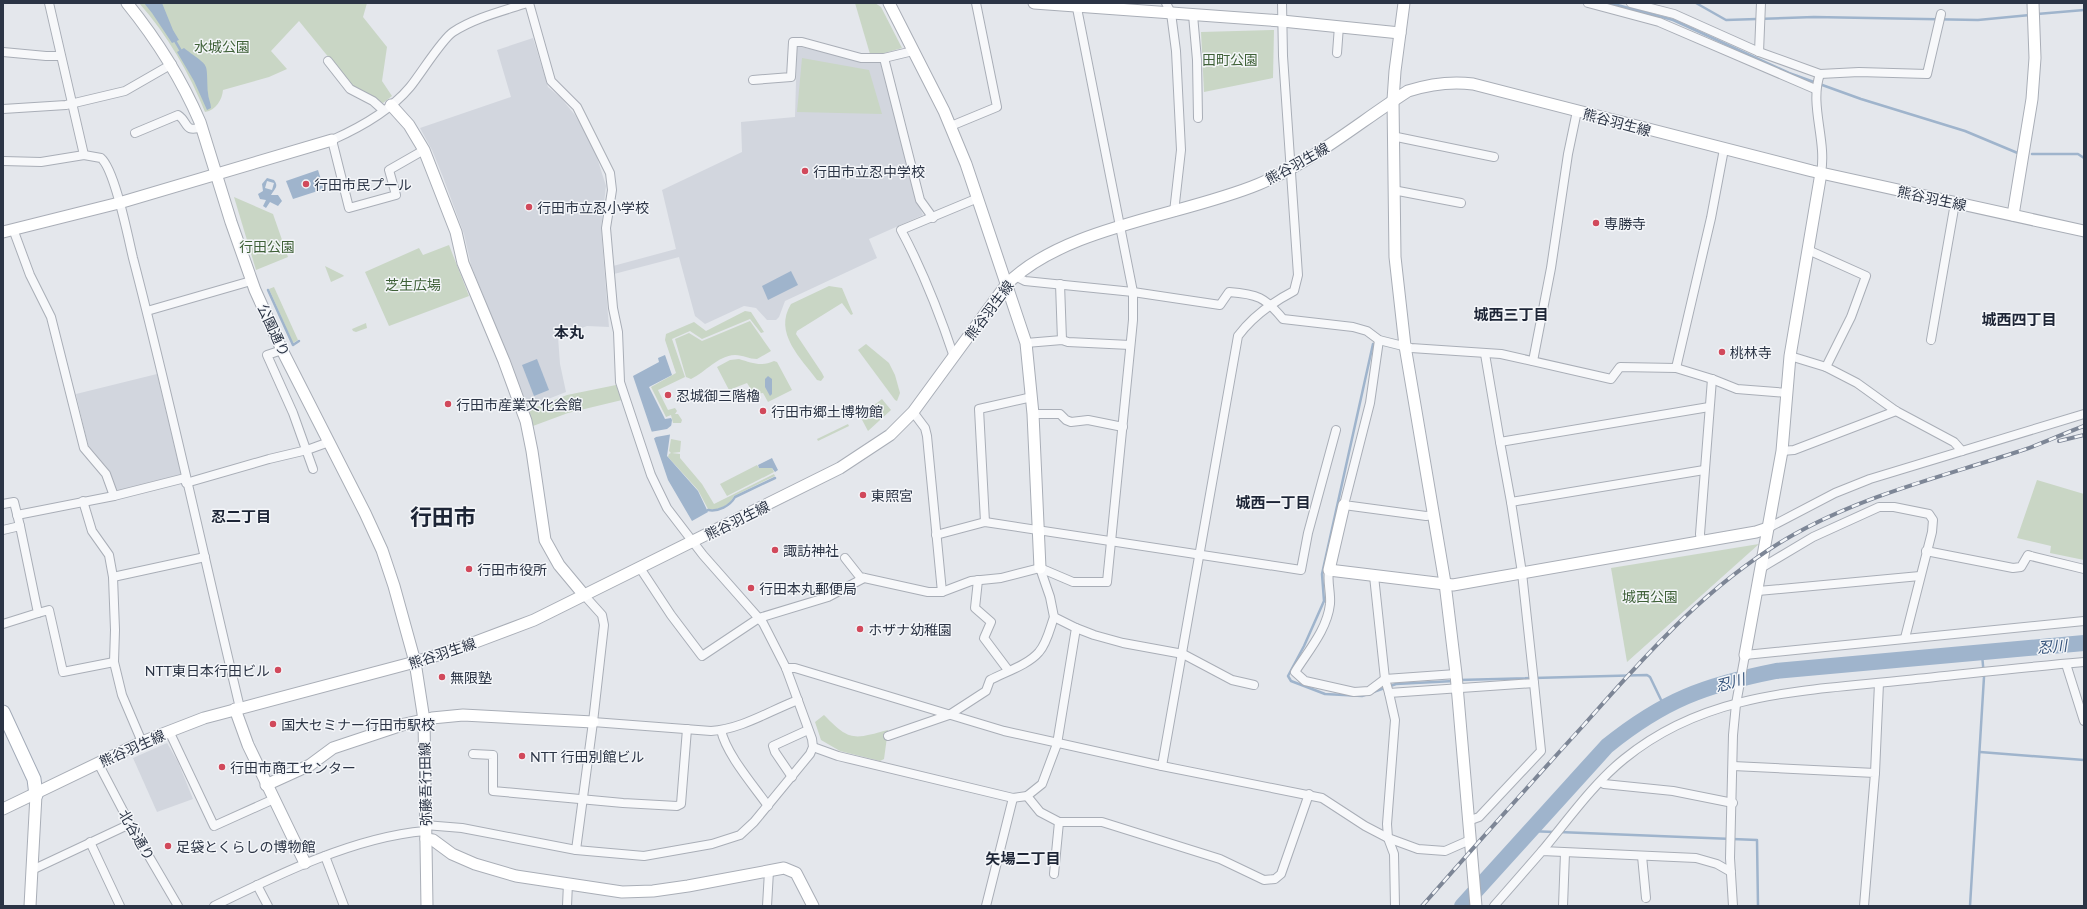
<svg xmlns="http://www.w3.org/2000/svg" width="2087" height="909" font-family="Lato,'Noto Sans JP',sans-serif">
<style>
.built{fill:#d2d6de}
.green{fill:#c9d6c5}
.water{fill:#9fb4cc;fill-rule:evenodd}
.pier{fill:#e4e7ec}
.lines{fill:none;stroke-linecap:round;stroke-linejoin:round}
.stream{stroke:#9fb4cc;stroke-width:2.5}
.river{stroke:#9fb4cc;stroke-width:16}
.street-casing{stroke:#a9aeb7;stroke-width:10}
.secondary-casing{stroke:#a9aeb7;stroke-width:13}
.primary-casing{stroke:#a3abb8;stroke-width:15}
.street{stroke:#f7f8fa;stroke-width:8}
.secondary{stroke:#fff;stroke-width:11}
.primary{stroke:#fff;stroke-width:13}
.rail-casing{stroke:#7d8696;stroke-width:4}
.rail{stroke:#f4f6f9;stroke-width:2.5;stroke-dasharray:8;stroke-linecap:butt}
.poi-dot{fill:#d1495b;stroke:#f4f6f9;stroke-width:1.5}
.labels{text-anchor:middle;dominant-baseline:central;stroke-width:3;stroke-linejoin:round;paint-order:stroke}
.park-label{font-size:14px;fill:#3f6138;stroke:#f4f6f9}
.street-label{font-size:14px;fill:#2b3445;stroke:#f4f6f9}
.poi-label{font-size:14px;fill:#2b3445;stroke:#f4f6f9;text-anchor:start}
.neighbourhood-label{font-size:15px;font-weight:bold;fill:#1d2536;stroke:#f4f6f9}
.water-label{font-size:15px;font-style:italic;fill:#34527a;stroke:#f4f6f9}
.town-label{font-size:22px;font-weight:bold;fill:#1d2536;stroke:#f4f6f9}
</style>
<rect width="100%" height="100%" fill="#e4e7ec"/>
<g class="built">
<polygon points="533,38 548,87 561,98 575,115 593,145 606,186 601,228 609,327 587,326 558,337 560,364 566,392 528,407 471,265 464,234 443,177 432,150 420,128 511,97 497,50"/>
<polygon points="797,46 861,61 881,61 917,201 923,215 869,239 877,258 785,301 779,317 776,320 767,320 756,308 744,306 705,324 695,316 679,257 614,274 613,266 676,249 662,190 742,152 741,122 795,117"/>
<polygon points="157,374 181,475 116,491 108,469 88,445 76,394"/>
<polygon points="167,743 178,762 193,799 157,812 133,758"/>
</g>
<g class="green">
<path d="M 139,3 L 367,3 L 363,17 L 387,47 L 382,81 L 392,96 L 383,103 L 352,86 L 299,21 L 271,51 L 287,69 L 269,77 L 223,90 C 222,100 216,110 205,112 C 189,72 168,36 139,3 Z"/>
<polygon points="855,3 875,3 881,7 902,48 881,54 870,54"/>
<polygon points="1274,30 1273,78 1204,92 1201,32"/>
<polygon points="802,58 869,70 882,114 797,112"/>
<polygon points="234,197 273,214 288,257 256,270"/>
<polygon points="449,245 469,296 389,326 365,272 419,248 423,255"/>
<polygon points="325,266 343,275 344,276 331,282"/>
<path d="M 829,286 L 842,288 L 853,314 L 851,315 L 842,303 L 797,331 L 796,334 L 822,373 L 824,377 L 821,381 L 817,380 C 801,358 773,333 791,304 Z"/>
<polygon points="274,287 298,340 293,343 269,289"/>
<polygon points="745,311 751,312 764,332 761,333 750,319 702,339 690,331 672,339 685,377 658,390 668,410 675,408 677,411 675,414 678,414 682,420 681,423 673,423 671,415 666,417 651,387 676,373 665,340 666,334 694,322 706,331"/>
<path d="M 750,321 L 771,351 L 757,359 C 749,359 743,355 735,355 C 717,356 706,372 691,379 L 686,377 L 675,339 L 689,333 L 702,341 Z"/>
<polygon points="366,323 367,328 356,332 353,331 352,329"/>
<polygon points="866,344 889,363 895,375 900,393 897,401 895,400 858,350"/>
<path d="M 739,359 C 752,363 761,367 774,361 L 777,362 L 792,390 L 768,402 L 763,393 L 754,394 L 747,383 L 729,390 L 717,367 L 730,360 Z"/>
<polygon points="616,385 622,400 568,413 533,426 529,410 567,395"/>
<polygon points="882,399 891,410 868,431 860,416"/>
<polygon points="848,424 849,426 818,441 817,439"/>
<path d="M 671,439 L 681,441 L 680,452 L 672,453 L 680,454 L 680,458 L 702,484 L 714,504 L 774,474 L 775,476 L 734,496 C 730,505 718,511 708,509 L 698,490 L 668,457 L 669,454 L 671,453 L 669,451 Z"/>
<polygon points="757,465 759,468 772,468 774,472 727,496 720,484"/>
<polygon points="2037,480 2084,494 2084,560 2050,553 2051,546 2017,538"/>
<polygon points="1759,544 1627,662 1611,568"/>
<path d="M 824,715 C 850,742 854,739 888,730 L 884,759 L 880,761 L 840,751 L 821,740 L 815,722 Z"/>
</g>
<g class="water">
<polygon points="144,3 162,3 173,30 179,40 172,43 152,13"/>
<path d="M 184,48 C 211,69 206,59 208,93 C 208,98 211,103 211,108 L 207,110 L 194,81 L 177,52 Z"/>
<polygon points="318,170 324,189 293,199 286,181"/>
<path d="M 267,178 L 274,180 C 279,187 275,188 271,195 L 278,195 L 282,201 L 278,206 L 270,202 L 266,208 L 263,206 L 266,200 L 260,199 L 258,194 L 263,191 L 262,184 ZM 267,181 L 274,183 L 272,190 L 265,188 Z"/>
<polygon points="791,271 798,285 768,300 762,286"/>
<polygon points="665,355 672,375 649,387 665,419 671,418 672,420 667,456 698,491 708,512 692,521 668,480 633,376 659,362 658,358"/>
<polygon points="537,359 549,390 534,396 522,365"/>
<polygon points="768,376 772,379 772,394 770,396 765,387 765,379"/>
<polygon points="772,458 778,470 775,472 772,468 759,468 758,465"/>
</g>
<polygon class="pier" points="672,425 673,434 656,437 652,440 650,432 667,429"/>
<g class="lines">
<g class="stream">
<polyline points="1610,3 1673,20 1789,73 1861,99 1965,131 2020,154"/>
<polyline points="1696,3 1726,20 1814,17 1978,20 2030,15"/>
<polyline points="2037,14 2084,10"/>
<polyline points="174,39 181,51"/>
<polyline points="2032,154 2078,154 2084,158"/>
<polyline points="268,290 293,345 299,341"/>
<polyline points="1373,344 1322,574 1324,601 1304,646 1288,676 1291,681 1325,694 1362,696 1396,684 1454,681"/>
<path d="M 708,510 C 718,512 730,506 735,497 L 775,478"/>
<polyline points="1459,680 1647,675 1650,677 1664,706"/>
<polyline points="1980,752 2084,760"/>
<polyline points="1529,831 1554,832"/>
<polyline points="1559,832 1757,840 1758,906"/>
<polyline points="1970,906 1984,677 1982,654"/>
</g>
<path class="river" d="M 1462,906 L 1607,746 C 1664,700 1705,685 1776,671 L 2084,643"/>
<g class="street-casing">
<g id="street">
<polyline points="49,3 84,155"/>
<polyline points="1166,3 1171,13 1176,51 1181,150 1174,212"/>
<polyline points="1588,3 1659,22 1815,89"/>
<path d="M 1631,3 L 1674,14 L 1759,52 L 1820,74 C 1809,105 1827,140 1821,173"/>
<polyline points="1193,15 1197,60 1198,118"/>
<polyline points="3,52 46,56 60,56"/>
<polyline points="1759,52 1761,3"/>
<polyline points="1337,53 1339,26"/>
<polyline points="884,58 920,200 933,218"/>
<polyline points="328,61 350,89 373,101 383,110"/>
<polyline points="1820,74 1859,72 1927,74 1941,14"/>
<polyline points="753,80 791,77 793,42 802,42 861,58 884,58 913,51"/>
<polyline points="3,109 66,105 125,91 172,64"/>
<polyline points="951,126 997,107 976,3"/>
<path d="M 135,133 L 178,115 C 189,122 183,133 202,127"/>
<polyline points="1392,136 1494,157"/>
<path d="M 424,150 L 389,170 L 396,195 L 349,208 L 332,140 C 359,128 390,111 410,87 C 420,75 442,39 453,32 C 474,18 503,11 527,3"/>
<path d="M 3,161 L 41,162 L 84,155 L 101,158 C 115,170 128,237 133,258 C 172,407 204,558 240,708"/>
<polyline points="1393,190 1461,203"/>
<polyline points="13,229 30,275 51,317 84,448 106,474 114,496"/>
<polyline points="1808,250 1866,276 1851,317 1826,367"/>
<path d="M 1015,276 L 1025,281 L 1133,292 L 1220,305 L 1229,292 C 1257,294 1265,297 1283,319 L 1353,327 L 1367,331 L 1379,340 L 1411,348 L 1501,354 L 1611,379 L 1620,367 L 1676,368 L 1712,379 L 1737,389 L 1788,393"/>
<polyline points="1060,284 1062,340"/>
<polyline points="147,311 251,281"/>
<polyline points="1379,340 1370,403 1344,505 1426,516 1433,515"/>
<polyline points="1931,340 1955,203"/>
<polyline points="1026,343 1062,340 1068,342 1130,345"/>
<polyline points="282,350 267,355 293,413 313,469"/>
<polyline points="1485,354 1500,442 1709,407"/>
<polyline points="1790,356 1826,367 1857,383 1896,411 1954,442 1962,451"/>
<path d="M 954,357 C 939,312 923,271 901,230 L 978,198"/>
<polyline points="1533,361 1551,268 1568,154 1577,111"/>
<polyline points="1676,368 1711,218 1724,149"/>
<polyline points="913,412 925,428 927,436 942,592"/>
<polyline points="1033,414 1060,414 1066,420 1071,422 1088,420 1123,427"/>
<polyline points="1500,442 1511,502 1704,470"/>
<polyline points="1782,451 1794,450 1896,411"/>
<polyline points="186,483 269,459 307,450 329,442"/>
<polyline points="83,501 92,531 109,555 113,577 115,630 114,662 122,695 142,742"/>
<polyline points="3,504 14,502 20,526"/>
<polyline points="17,515 114,496 185,478"/>
<polyline points="985,522 979,409 1032,397"/>
<polyline points="1768,528 1835,493 1870,479 2084,414"/>
<polyline points="3,530 20,526 38,613 3,624"/>
<polyline points="936,535 985,522 1301,570 1308,533 1336,430"/>
<polyline points="1701,542 1700,534 1712,379"/>
<polyline points="1926,551 2013,568 2021,567 2028,555 2031,556 2084,569"/>
<polyline points="640,568 671,615 702,656 759,618 828,597 864,578"/>
<polyline points="1040,568 1073,582 1107,582 1133,320 1133,292 1076,3"/>
<polyline points="1761,568 1813,537 1879,507 1894,507 1929,514 1933,520 1932,532 1905,638"/>
<path d="M 1329,570 C 1327,582 1331,593 1330,604 C 1327,630 1308,651 1295,672 L 1305,681 L 1354,692 L 1369,691 L 1385,679 L 1389,693"/>
<polyline points="1374,576 1385,679 1456,674"/>
<polyline points="113,577 205,557"/>
<polyline points="978,580 975,608 991,622 984,638 1008,670"/>
<polyline points="1758,591 1920,576"/>
<polyline points="38,613 49,610 63,672 114,662"/>
<polyline points="1076,628 1094,635 1123,643 1183,654 1232,680 1254,685"/>
<polyline points="2066,664 2084,721"/>
<path d="M 786,668 L 795,668 L 1004,731 L 1162,766 L 1238,336 C 1253,316 1271,303 1294,291 L 1298,275 L 1283,56 L 1282,3"/>
<path d="M 593,722 L 711,731 C 742,729 769,711 798,700"/>
<path d="M 721,730 C 726,754 754,786 768,806"/>
<polyline points="169,731 214,826 274,799"/>
<path d="M 888,736 L 949,715 L 986,691 L 990,680 C 1005,672 1028,665 1039,652 C 1047,643 1050,628 1054,617"/>
<polyline points="813,747 838,756 1013,798 1027,796 1042,784 1057,744 1076,628 1054,617 1050,597 1040,568 1001,578 971,581 942,592 928,592 860,577 845,558"/>
<polyline points="473,754 493,755 493,791 623,803 677,806 681,804 687,729"/>
<polyline points="98,763 130,824 178,906"/>
<polyline points="1162,766 1322,798 1365,826 1388,838 1418,849 1445,851 1470,840"/>
<polyline points="1733,766 1875,773 1864,906"/>
<polyline points="1875,773 1879,683"/>
<polyline points="792,777 775,752 773,746 808,730"/>
<polyline points="1601,782 1604,784 1673,791 1733,803"/>
<polyline points="1027,796 1040,812 1059,822 1102,822 1220,859 1264,880 1275,879 1281,874 1309,794"/>
<polyline points="1468,821 1479,817 1541,751 1534,683"/>
<polyline points="425,825 462,828 576,850 644,856 712,844 740,835 754,822 810,754 813,747 812,739 786,668 763,623 703,555 667,508 651,475 620,382 618,332 613,308 606,228 612,190 610,173 577,107 551,81 529,3"/>
<polyline points="90,842 120,906"/>
<polyline points="576,850 593,722 604,625 602,615 584,595"/>
<path d="M 1542,851 C 1567,821 1594,783 1624,759 C 1707,691 1806,691 1907,680 C 1966,674 2025,667 2084,662"/>
<polyline points="325,856 344,906"/>
<polyline points="1642,856 1646,898"/>
<polyline points="32,870 130,824"/>
<polyline points="1054,874 1059,822"/>
<polyline points="257,885 268,906"/>
<path d="M 214,906 C 277,875 354,837 425,831"/>
<polyline points="567,906 568,883"/>
<polyline points="767,906 769,871"/>
<polyline points="986,906 1013,798"/>
<polyline points="1395,906 1394,854 1388,838 1387,824 1395,720 1389,693 1534,683 1522,573 1511,502"/>
<polyline points="1494,906 1542,851 1696,858 1717,864 1731,872"/>
<polyline points="1563,906 1565,853"/>
<polyline points="1733,906 1730,858 1733,735 1736,704 1745,655 2084,621"/>
</g>
</g>
<g class="secondary-casing">
<g id="secondary">
<path d="M 127,3 C 157,40 181,78 200,122 L 231,222 L 255,290 L 282,350 L 365,513 L 382,550 L 394,586 L 415,662 L 424,720 L 427,906"/>
<polyline points="889,3 944,111 966,164 1026,343 1033,414 1040,568"/>
<polyline points="1034,3 1282,21 1400,33"/>
<polyline points="1404,3 1395,71 1393,100 1395,257 1405,346 1445,583 1456,674 1476,906"/>
<polyline points="391,105 409,125 424,150 456,232 463,263 504,361 526,421 532,451 545,540 559,565 584,595"/>
<polyline points="2013,215 2032,99 2035,58 2033,3"/>
<polyline points="3,232 119,203 332,140"/>
<polyline points="1344,505 1329,570 1453,585 1756,532 1768,528"/>
<polyline points="1745,655 1782,451 1790,356 1821,173"/>
<polyline points="235,709 248,745 305,863"/>
<polyline points="266,785 310,765 333,748 405,724 432,718 463,715 593,722"/>
<path d="M 3,809 L 142,742 L 204,718 L 415,662 L 457,649 L 534,620 L 840,468 L 890,435 L 913,412 L 1006,285 C 1064,226 1183,216 1259,184 C 1314,161 1358,123 1408,91 C 1430,84 1450,81 1473,84 L 1812,171 L 2084,231"/>
<polyline points="426,839 433,840 452,854 475,864 516,876 622,892 653,891 688,886 784,868 796,873 813,906"/>
<polyline points="30,906 36,795"/>
</g>
</g>
<g class="primary-casing">
<polyline id="primary" points="3,712 34,779 36,795"/>
</g>
<use href="#street" class="street"/>
<use href="#secondary" class="secondary"/>
<use href="#primary" class="primary"/>
<g class="rail-casing">
<g id="rail">
<polyline points="2059,441 2084,435"/>
<path d="M 1422,906 C 1475,846 1528,786 1582,727 C 1645,656 1708,583 1793,535 C 1864,495 1941,477 2017,452 C 2040,445 2062,434 2084,426"/>
</g>
</g>
<use href="#rail" class="rail"/>
</g>
<g class="poi-dot">
<circle cx="805" cy="171" r="4"/>
<circle cx="306" cy="184" r="4"/>
<circle cx="529" cy="207" r="4"/>
<circle cx="1596" cy="223" r="4"/>
<circle cx="1722" cy="352" r="4"/>
<circle cx="668" cy="395" r="4"/>
<circle cx="448" cy="404" r="4"/>
<circle cx="763" cy="411" r="4"/>
<circle cx="863" cy="495" r="4"/>
<circle cx="775" cy="550" r="4"/>
<circle cx="469" cy="569" r="4"/>
<circle cx="751" cy="588" r="4"/>
<circle cx="860" cy="629" r="4"/>
<circle cx="278" cy="670" r="4"/>
<circle cx="442" cy="677" r="4"/>
<circle cx="273" cy="724" r="4"/>
<circle cx="522" cy="756" r="4"/>
<circle cx="222" cy="767" r="4"/>
<circle cx="168" cy="846" r="4"/>
</g>
<g class="labels">
<g class="park-label">
<text x="222" y="46">水城公園</text>
<text x="1230" y="59">田町公園</text>
<text x="267" y="246">行田公園</text>
<text x="413" y="284">芝生広場</text>
<text x="1650" y="596">城西公園</text>
</g>
<g class="street-label">
<text transform="translate(1617 122) rotate(15)">熊谷羽生線</text>
<text transform="translate(1297 163) rotate(-29)">熊谷羽生線</text>
<text transform="translate(1932 198) rotate(12)">熊谷羽生線</text>
<text transform="translate(989 310) rotate(-53)">熊谷羽生線</text>
<text transform="translate(274 330) rotate(65)">公園通り</text>
<text transform="translate(737 520) rotate(-26)">熊谷羽生線</text>
<text transform="translate(442 653) rotate(-18)">熊谷羽生線</text>
<text transform="translate(132 748) rotate(-24)">熊谷羽生線</text>
<text transform="translate(425 784) rotate(-91)">弥藤吾行田線</text>
<text transform="translate(137 835) rotate(60)">北谷通り</text>
</g>
<g class="poi-label">
<text x="813" y="171">行田市立忍中学校</text>
<text x="314" y="184">行田市民プール</text>
<text x="537" y="207">行田市立忍小学校</text>
<text x="1604" y="223">専勝寺</text>
<text x="1730" y="352">桃林寺</text>
<text x="676" y="395">忍城御三階櫓</text>
<text x="456" y="404">行田市産業文化会館</text>
<text x="771" y="411">行田市郷土博物館</text>
<text x="871" y="495">東照宮</text>
<text x="783" y="550">諏訪神社</text>
<text x="477" y="569">行田市役所</text>
<text x="759" y="588">行田本丸郵便局</text>
<text x="868" y="629">ホザナ幼稚園</text>
<text x="270" y="670" text-anchor="end">NTT東日本行田ビル</text>
<text x="450" y="677">無限塾</text>
<text x="281" y="724">国大セミナー行田市駅校</text>
<text x="530" y="756">NTT 行田別館ビル</text>
<text x="230" y="767">行田市商工センター</text>
<text x="176" y="846">足袋とくらしの博物館</text>
</g>
<g class="neighbourhood-label">
<text x="1511" y="314">城西三丁目</text>
<text x="2019" y="319">城西四丁目</text>
<text x="569" y="332">本丸</text>
<text x="1273" y="502">城西一丁目</text>
<text x="241" y="516">忍二丁目</text>
<text x="1023" y="858">矢場二丁目</text>
</g>
<g class="water-label">
<text transform="translate(2052 646) rotate(-5)">忍川</text>
<text transform="translate(1730 682) rotate(-15)">忍川</text>
</g>
<g class="town-label">
<text x="443" y="516">行田市</text>
</g>
</g>
<rect width="2087" height="909" fill="none" stroke="#2b3445" stroke-width="8"/>
</svg>
